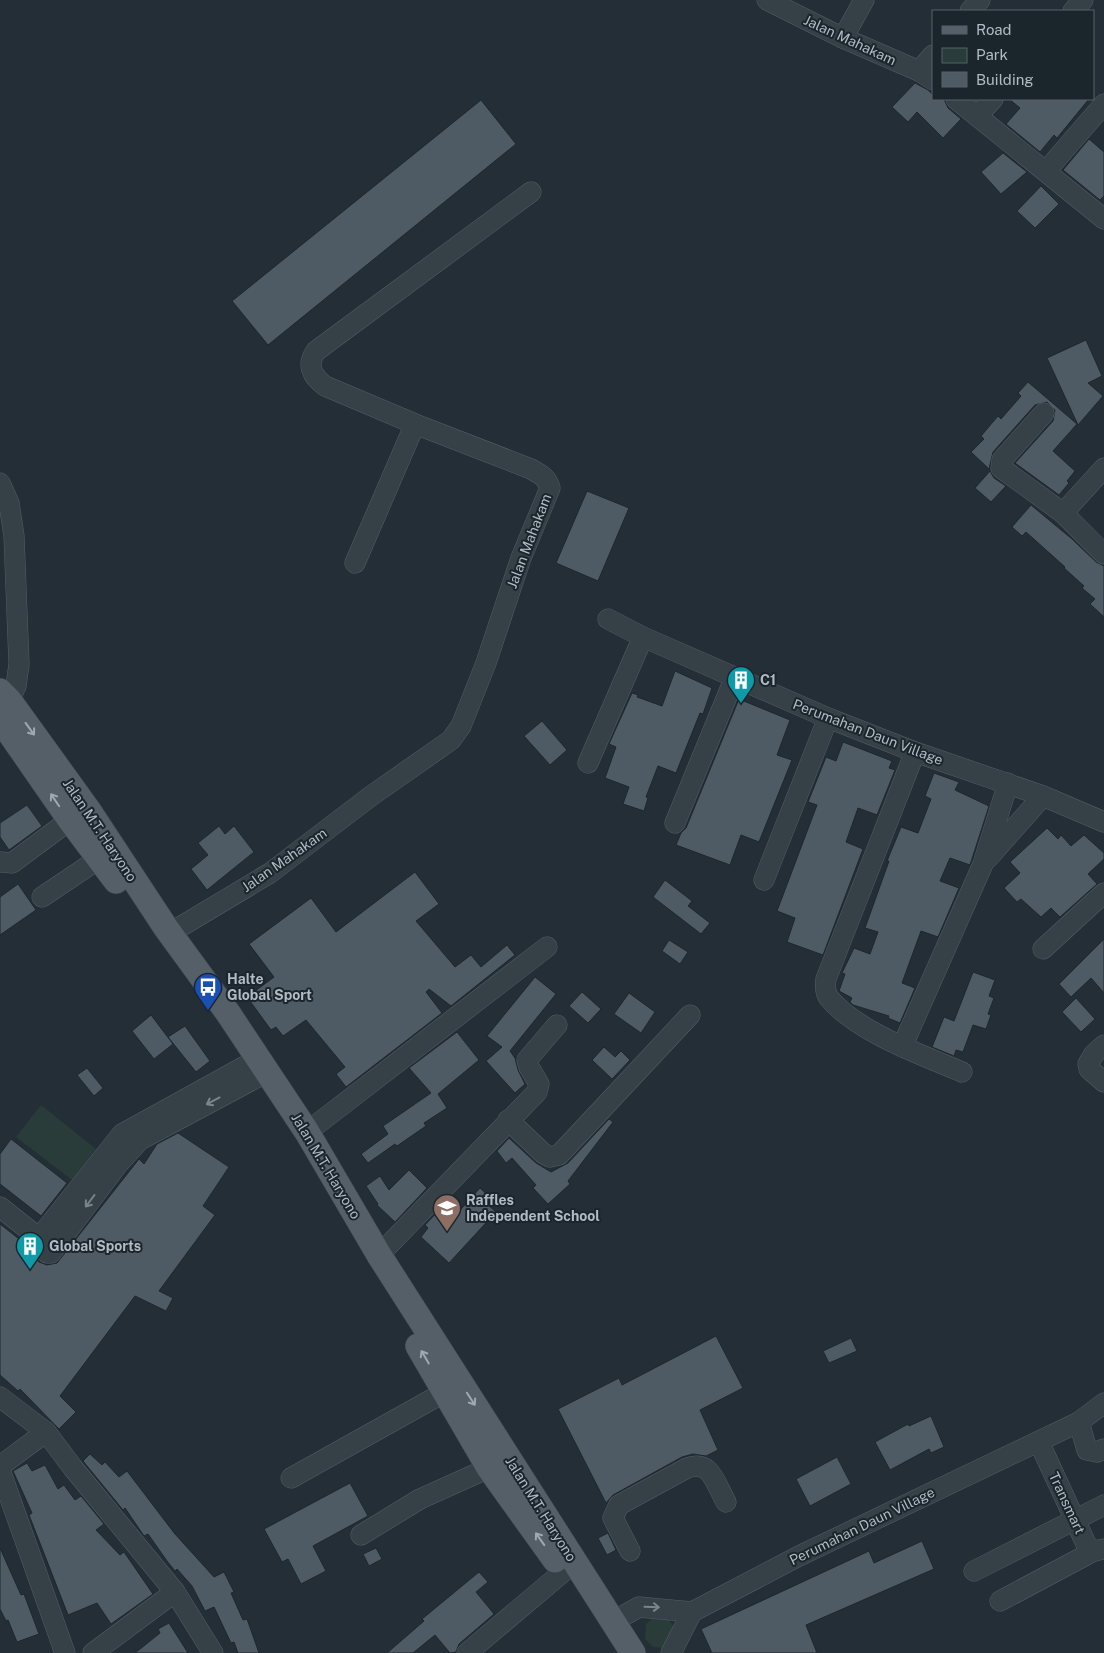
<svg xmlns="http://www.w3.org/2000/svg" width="1104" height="1653" font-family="'Public Sans',sans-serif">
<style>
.green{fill:#293c39}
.building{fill:#4e5b65;stroke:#1d272e}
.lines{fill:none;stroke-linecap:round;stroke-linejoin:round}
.minor-casing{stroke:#545e65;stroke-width:21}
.major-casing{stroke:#3f4950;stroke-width:26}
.minor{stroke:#364047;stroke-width:20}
.major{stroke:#545f67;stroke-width:25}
.oneway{stroke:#9ea9b1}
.oneway2{stroke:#7a848b}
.labels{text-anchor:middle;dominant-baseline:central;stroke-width:4;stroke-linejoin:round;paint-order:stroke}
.street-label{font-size:14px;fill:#b1bbc3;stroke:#1b252c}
.poi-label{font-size:14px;font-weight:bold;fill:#b1bbc3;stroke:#1b252c;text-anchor:start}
</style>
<rect width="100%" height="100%" fill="#232e36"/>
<g class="green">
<polygon points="41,1105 96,1149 72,1180 16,1137"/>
<polygon points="654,1617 668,1619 674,1627 664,1648 653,1647 645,1639 646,1624"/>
</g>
<g class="building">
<polygon points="915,83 928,90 933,95 933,99 944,99 948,108 961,119 943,138 917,112 908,122 892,107"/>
<polygon points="1009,99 1089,99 1057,138 1054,135 1040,152 1006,124 1020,108"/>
<polygon points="481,100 516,144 268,345 232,301"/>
<polygon points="1089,139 1104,152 1104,196 1100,200 1063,170"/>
<polygon points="1003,153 1027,172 1001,194 981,172"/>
<polygon points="1041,186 1059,204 1035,228 1017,211"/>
<polygon points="1086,340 1102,376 1088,383 1103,396 1078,425 1047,358"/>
<polygon points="1028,382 1077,424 1053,451 1075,471 1067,481 1069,483 1059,495 1015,463 1053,421 1055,410 1047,402 1035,405 993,452 989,469 971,452 984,439 981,436 998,416 1001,419 1021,396 1018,393"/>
<polygon points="990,471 994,478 1006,486 991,502 975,488"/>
<polygon points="587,491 629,508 598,581 556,563"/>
<polygon points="1031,505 1072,539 1096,562 1104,566 1104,617 1090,604 1095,599 1082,588 1084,586 1064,568 1065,567 1026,532 1022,536 1012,527"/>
<polygon points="675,671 712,688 703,714 700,713 676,773 658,766 646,797 648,798 644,811 623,804 629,787 605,778 616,747 609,744 632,693 638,695 637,697 662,706"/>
<polygon points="739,699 790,720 777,755 792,760 759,842 741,835 730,865 676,845 681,833 686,828"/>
<polygon points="542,721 567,750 550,765 524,736"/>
<polygon points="843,742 892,761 889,768 895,770 877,815 858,808 846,842 863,849 823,955 787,942 795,918 777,911 817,805 808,802 826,757 836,761"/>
<polygon points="934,773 959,782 955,790 989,806 970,865 950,858 940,881 959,888 938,937 921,931 902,983 915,988 900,1023 888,1018 889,1016 853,1005 850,1002 852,998 839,991 845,974 842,973 854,948 870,954 878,932 865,928 889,861 887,861 901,827 918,833 931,799 925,796"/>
<polygon points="27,805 42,826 9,850 0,837 0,823"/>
<polygon points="219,826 225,834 234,826 254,852 207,890 191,869 208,855 198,843"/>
<polygon points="1047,828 1058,839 1061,835 1071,846 1084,835 1104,853 1104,859 1088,874 1097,884 1060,917 1051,908 1041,917 1021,899 1017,902 1004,888 1020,873 1010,862"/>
<polygon points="415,872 439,904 416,921 455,967 471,955 481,967 507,945 515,955 451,1006 429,989 426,992 442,1013 346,1087 336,1074 345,1067 306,1020 283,1036 276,1027 271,1030 247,997 274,977 249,944 311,898 336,932"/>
<polygon points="665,880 692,901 688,906 710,923 701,934 653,897"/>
<polygon points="18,884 36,910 0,935 0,897"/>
<polygon points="1104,939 1104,993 1091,978 1071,997 1059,984"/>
<polygon points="669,940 688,952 680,964 662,951"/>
<polygon points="973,972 995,980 989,996 994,998 988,1014 991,1015 986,1029 973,1025 963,1052 956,1050 954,1056 932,1047 944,1017 954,1021"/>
<polygon points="535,977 556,994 510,1051 515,1058 518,1070 525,1084 515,1093 486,1061 502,1047 487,1036"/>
<polygon points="582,992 601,1009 588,1023 569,1006"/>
<polygon points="629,993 655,1012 641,1033 614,1014"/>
<polygon points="1076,998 1095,1019 1081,1032 1062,1012"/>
<polygon points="151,1015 173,1044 154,1059 132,1031"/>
<polygon points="185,1026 210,1061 196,1072 168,1037"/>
<polygon points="457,1032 479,1060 438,1094 447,1108 424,1123 426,1126 397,1146 395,1144 368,1163 361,1154 388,1134 383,1126 431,1093 409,1068"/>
<polygon points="604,1047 615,1057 621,1051 630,1060 612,1079 592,1060"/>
<polygon points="87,1068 103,1088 94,1096 77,1075"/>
<polygon points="609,1119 613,1122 568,1181 570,1184 548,1204 533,1188 536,1185 512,1158 506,1163 497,1151 509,1138 536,1163 551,1172 568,1163"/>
<polygon points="178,1133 229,1167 203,1206 215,1215 159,1291 173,1298 166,1311 135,1296 60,1396 76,1412 59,1429 20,1389 18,1391 0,1375 0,1224 28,1246 31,1254 39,1262 47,1265 57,1263 139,1159 144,1164 157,1144"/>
<polygon points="11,1139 67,1183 41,1216 0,1184 0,1154"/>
<polygon points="409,1170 427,1188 395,1222 377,1205 378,1204 366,1186 380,1176 389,1190"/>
<polygon points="480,1188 492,1199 487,1204 496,1212 449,1263 421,1237 428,1228 425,1225 443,1206 454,1217"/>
<polygon points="716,1336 743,1388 700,1410 718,1450 706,1456 693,1454 682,1457 613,1495 606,1503 558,1409 619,1378 622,1385"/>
<polygon points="851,1338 857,1351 829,1363 823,1351"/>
<polygon points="931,1416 944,1447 931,1453 929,1449 890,1470 875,1442 908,1424 909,1426"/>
<polygon points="90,1454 102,1465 105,1462 119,1477 127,1471 175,1534 214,1577 224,1572 234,1592 231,1593 243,1620 247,1619 259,1653 238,1653 234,1642 231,1643 214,1607 205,1611 192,1586 177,1569 175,1571 167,1561 148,1534 144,1536 125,1508 123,1510 83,1461"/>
<polygon points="837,1457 851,1484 810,1506 796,1479"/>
<polygon points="27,1463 32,1471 45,1465 58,1489 64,1485 75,1500 81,1496 104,1524 96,1530 120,1555 124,1552 153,1594 111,1624 97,1603 68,1615 29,1515 32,1513 13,1471"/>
<polygon points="350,1483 368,1516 313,1546 326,1571 301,1584 288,1559 282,1562 264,1529"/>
<polygon points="608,1533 616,1550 607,1555 598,1538"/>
<polygon points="922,1541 934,1569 806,1625 817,1653 712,1653 701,1629 869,1551 874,1563"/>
<polygon points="0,1548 21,1595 24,1594 39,1634 17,1642 8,1620 6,1621 0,1609"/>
<polygon points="376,1548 382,1559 369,1566 363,1554"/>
<polygon points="479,1572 488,1582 476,1592 494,1614 459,1644 456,1652 450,1653 435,1635 413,1653 387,1653 424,1621 422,1619"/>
<polygon points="169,1623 188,1653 135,1653 160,1633 158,1629"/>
</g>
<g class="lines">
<g class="minor-casing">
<g id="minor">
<polyline points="767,0 843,38 919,71 933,80"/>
<polyline points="970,11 980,0"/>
<polyline points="1073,11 1083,0"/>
<polyline points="843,38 864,0"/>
<polyline points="919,71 933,55"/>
<polyline points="956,99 1104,219"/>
<polyline points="977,116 993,99"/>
<polyline points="1046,171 1104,104"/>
<polyline points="1044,413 1002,460 1001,468 1063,513 1104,554"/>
<polyline points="0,483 9,503 14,536 19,664 16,686 9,700"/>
<polyline points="1063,513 1104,468"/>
<polyline points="355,563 415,424"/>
<polyline points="608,619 643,637 828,718 915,752 1043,796 1104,822"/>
<path d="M 915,752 L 826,979 C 825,986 825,993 829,998 C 857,1032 922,1055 962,1072"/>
<polyline points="588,763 643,637"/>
<polyline points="675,823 735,677"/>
<polyline points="988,858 1043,796"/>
<polyline points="0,862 12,863 70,820"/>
<polyline points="764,880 828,718"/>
<polyline points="42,897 100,858"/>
<path d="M 170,933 L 270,873 L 371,796 L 451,740 L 461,726 L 486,663 L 521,558 L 550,488 C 547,477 540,474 531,469 L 415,424 L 325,386 C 312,376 306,365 316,351 L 531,192"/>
<polyline points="1043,949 1104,893"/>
<polyline points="1104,1045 1094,1054 1088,1064 1089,1069 1104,1082"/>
<polyline points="902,1047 983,864 1008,783"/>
<polyline points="247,1065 122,1134 39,1238 40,1246 47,1253 51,1253 118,1164 140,1140 256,1078"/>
<polyline points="508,1120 544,1154 550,1157 559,1155 690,1015"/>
<polyline points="307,1132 547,947"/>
<polyline points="0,1207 39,1238"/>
<polyline points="379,1255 537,1092 539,1084 529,1067 527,1060 557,1025"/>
<polyline points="0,1397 46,1432 73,1468 175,1592 213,1653"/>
<polyline points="1079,1422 1087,1450 1097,1452 1104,1449"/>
<polyline points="1039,1442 1087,1546 1094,1551 1104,1549"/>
<polyline points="0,1466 46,1432"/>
<polyline points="0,1470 65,1653"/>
<polyline points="291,1478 445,1392"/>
<polyline points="361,1535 420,1499 489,1468"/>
<path d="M 630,1551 L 613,1518 L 619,1505 L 687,1468 C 711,1459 715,1483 726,1502"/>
<polyline points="974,1571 1104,1505"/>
<polyline points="1000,1601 1094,1551"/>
<polyline points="614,1621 639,1607 692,1612 799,1556 1079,1422 1104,1403"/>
<polyline points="93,1653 175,1592"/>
<polyline points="467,1653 563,1572"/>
<polyline points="671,1653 692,1612"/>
</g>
</g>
<g class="major-casing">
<g id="major">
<polyline points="0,691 9,700 89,811 166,928 228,1013 307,1132 379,1255 633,1653"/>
<polyline points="0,719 70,820 116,881"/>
<polyline points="418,1346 489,1468 555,1560"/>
</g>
</g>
<use href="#minor" class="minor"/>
<use href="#major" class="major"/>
</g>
<defs><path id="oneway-shaft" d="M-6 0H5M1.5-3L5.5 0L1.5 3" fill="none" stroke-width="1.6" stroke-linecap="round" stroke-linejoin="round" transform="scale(1.25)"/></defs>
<g class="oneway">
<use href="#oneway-shaft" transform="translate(30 729) rotate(54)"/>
<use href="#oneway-shaft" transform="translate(55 800) rotate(-124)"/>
<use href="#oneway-shaft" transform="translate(425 1357) rotate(-120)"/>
<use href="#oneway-shaft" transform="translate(471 1399) rotate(57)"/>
<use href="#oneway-shaft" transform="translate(540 1539) rotate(-125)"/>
</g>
<g class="oneway2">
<use href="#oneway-shaft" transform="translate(213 1101) rotate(152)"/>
<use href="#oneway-shaft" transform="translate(90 1201) rotate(127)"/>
<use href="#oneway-shaft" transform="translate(652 1607) rotate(2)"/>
</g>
<defs>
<g id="building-pin" transform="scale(1.4375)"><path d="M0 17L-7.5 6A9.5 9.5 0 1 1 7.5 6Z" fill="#0f9aa8" stroke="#1b252c"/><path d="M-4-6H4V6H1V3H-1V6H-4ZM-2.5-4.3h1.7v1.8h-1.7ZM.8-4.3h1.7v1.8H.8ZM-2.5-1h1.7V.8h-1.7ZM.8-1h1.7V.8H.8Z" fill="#fff"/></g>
<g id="bus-pin" transform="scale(1.4375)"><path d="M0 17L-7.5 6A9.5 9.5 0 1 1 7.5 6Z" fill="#1a4fb4" stroke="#1b252c"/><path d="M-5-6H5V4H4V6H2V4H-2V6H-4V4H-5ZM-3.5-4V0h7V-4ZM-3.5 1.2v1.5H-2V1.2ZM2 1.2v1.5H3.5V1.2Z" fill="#fff"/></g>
<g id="school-pin" transform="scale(1.4375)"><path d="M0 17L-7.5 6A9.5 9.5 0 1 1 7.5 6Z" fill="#8d6e63" stroke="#1b252c"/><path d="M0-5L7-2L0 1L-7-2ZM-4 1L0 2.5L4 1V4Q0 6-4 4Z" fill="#fff"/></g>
</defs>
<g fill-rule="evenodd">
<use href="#building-pin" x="741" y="680"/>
<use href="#bus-pin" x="208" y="987"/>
<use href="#school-pin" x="447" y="1208"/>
<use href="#building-pin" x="30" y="1246"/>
</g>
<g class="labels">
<g class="street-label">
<text transform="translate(850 40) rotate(25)">Jalan Mahakam</text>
<text transform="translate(529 541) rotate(-69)">Jalan Mahakam</text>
<text transform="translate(868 732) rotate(21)">Perumahan Daun Village</text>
<text transform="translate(100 830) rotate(56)">Jalan M.T. Haryono</text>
<text transform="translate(284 860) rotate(-35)">Jalan Mahakam</text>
<text transform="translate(326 1166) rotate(59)">Jalan M.T. Haryono</text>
<text transform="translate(1067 1503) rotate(65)">Transmart</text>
<text transform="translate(541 1509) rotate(58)">Jalan M.T. Haryono</text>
<text transform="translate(862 1526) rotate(-26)">Perumahan Daun Village</text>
</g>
<g class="poi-label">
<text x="760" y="680">C1</text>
<text x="227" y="979">Halte<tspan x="227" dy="16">Global Sport</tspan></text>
<text x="466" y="1200">Raffles<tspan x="466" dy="16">Independent School</tspan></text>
<text x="49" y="1246">Global Sports</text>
</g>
</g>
<rect x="932" y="10" width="162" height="90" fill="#1b252c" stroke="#576168"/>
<rect x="942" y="26" width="25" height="8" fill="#545f67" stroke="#576168"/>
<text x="976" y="35" font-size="15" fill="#b1bbc3">Road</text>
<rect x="942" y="48" width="25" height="15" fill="#293c39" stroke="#576168"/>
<text x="976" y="60" font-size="15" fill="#b1bbc3">Park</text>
<rect x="942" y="72" width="25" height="15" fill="#4e5b65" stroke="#576168"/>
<text x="976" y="85" font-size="15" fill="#b1bbc3">Building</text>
</svg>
